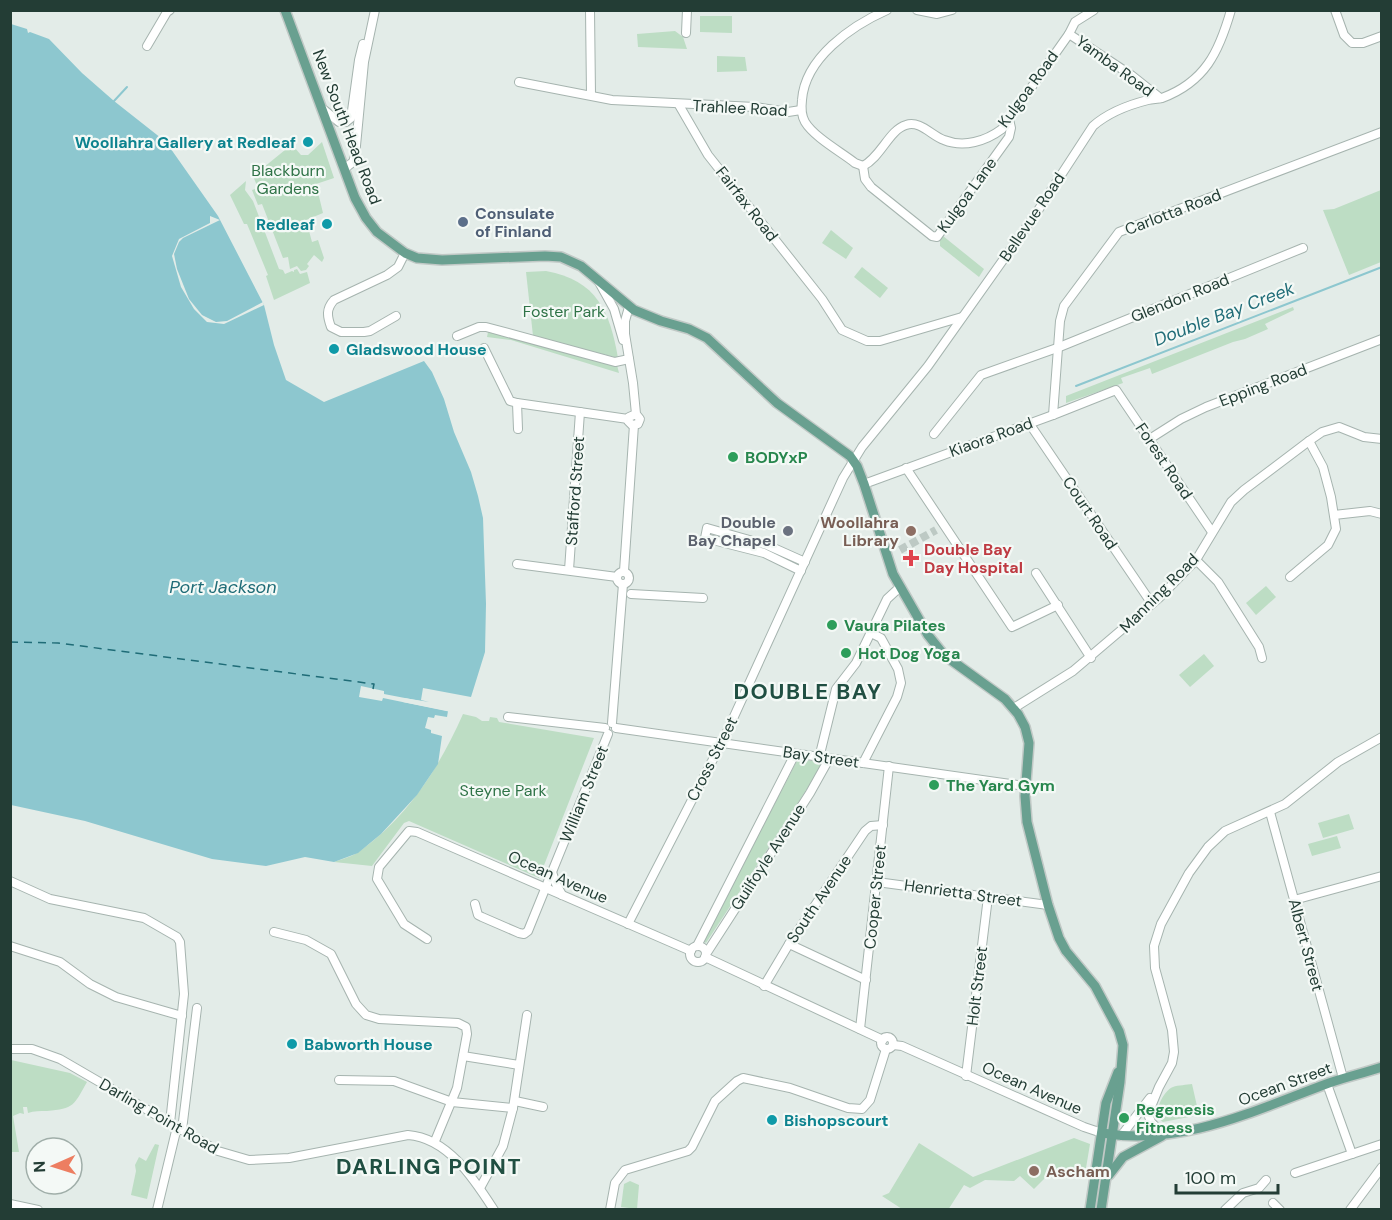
<svg xmlns="http://www.w3.org/2000/svg" width="1392" height="1220" font-family="'DM Sans',sans-serif">
<style>
.green{fill:#bdddc4}
.water{fill:#8dc7cf}
.pier{fill:#e3ece8}
.lines{fill:none;stroke-linecap:round;stroke-linejoin:round}
.stream{stroke:#8dc7cf;stroke-width:2}
.ferry{stroke:#1f6c77;stroke-width:1.5;stroke-dasharray:8 6;stroke-linecap:butt}
.minor-tunnel{stroke:#bdc9c4;stroke-width:8;stroke-dasharray:8 4;stroke-linecap:butt}
.minor-casing{stroke:#a6b4af;stroke-width:10}
.major-casing{stroke:#c1c9c6;stroke-width:12}
.minor{stroke:#fff;stroke-width:8}
.major{stroke:#69a090;stroke-width:9}
.culture-dot{fill:#0f9aa8;stroke:#f4f9f6;stroke-width:2}
.service-dot{fill:#5c6f8a;stroke:#f4f9f6;stroke-width:2}
.leisure-dot{fill:#2e9e5b;stroke:#f4f9f6;stroke-width:2}
.worship-dot{fill:#6b7280;stroke:#f4f9f6;stroke-width:2}
.education-dot{fill:#8d6e63;stroke:#f4f9f6;stroke-width:2}
.health-dot{fill:#e0444e;stroke:#f4f9f6;stroke-width:2}
.labels{text-anchor:middle;dominant-baseline:central;stroke-width:4.5;stroke-linejoin:round;paint-order:stroke}
.street-label{font-size:16px;fill:#233d35;stroke:#f4f9f6}
.culture-label{font-size:16px;font-weight:bold;fill:#0d838f;stroke:#f4f9f6;text-anchor:start}
.park-label{font-size:16px;fill:#2f7347;stroke:#f4f9f6}
.service-label{font-size:16px;font-weight:bold;fill:#4e5e75;stroke:#f4f9f6;text-anchor:start}
.leisure-label{font-size:16px;font-weight:bold;fill:#27864d;stroke:#f4f9f6;text-anchor:start}
.worship-label{font-size:16px;font-weight:bold;fill:#5b616d;stroke:#f4f9f6;text-anchor:end}
.education-label{font-size:16px;font-weight:bold;fill:#785e54;stroke:#f4f9f6;text-anchor:end}
.health-label{font-size:16px;font-weight:bold;fill:#be3a42;stroke:#f4f9f6;text-anchor:start}
.water-label{font-size:18px;font-style:italic;fill:#1f6c77;stroke:#f4f9f6}
.district-label{font-size:22px;font-weight:bold;letter-spacing:1.5px;fill:#204f42;stroke:#f4f9f6}
</style>
<rect width="100%" height="100%" fill="#e3ece8"/>
<g class="green">
<polygon points="700,16 732,16 732,33 700,32"/>
<polygon points="675,31 683,37 687,49 638,47 637,34"/>
<polygon points="717,56 745,57 747,71 717,72"/>
<polygon points="296,141 294,147 301,155 308,155 322,142 334,178 316,184 323,213 306,220 312,242 318,240 324,258 322,262 314,255 307,264 309,266 306,270 301,271 297,266 290,269 288,257 283,258 262,204 258,205 252,190 258,188 253,176"/>
<polygon points="246,181 245,190 253,201 279,269 283,270 285,274 292,271 294,272 294,270 297,269 300,274 307,272 310,283 274,300 266,276 268,275 247,224 244,224 230,195"/>
<polygon points="1381,190 1381,262 1349,275 1323,210 1334,209"/>
<polygon points="831,230 853,248 846,259 822,243"/>
<polygon points="943,236 984,269 979,277 940,246 940,239"/>
<polygon points="862,267 888,288 880,298 854,277"/>
<path d="M 546,271 C 597,280 610,312 618,358 L 533,336 L 526,272 Z"/>
<polygon points="1293,307 1294,310 1265,324 1268,329 1245,339 1233,342 1152,374 1150,368 1121,378 1123,383 1066,403 1066,396"/>
<polygon points="488,332 617,365 619,373 511,340 487,337"/>
<polygon points="1266,586 1276,597 1256,615 1246,603"/>
<polygon points="1204,654 1214,666 1190,687 1179,675"/>
<path d="M 463,714 L 476,717 L 482,721 L 489,721 L 490,717 L 497,718 L 499,722 L 594,738 L 539,878 L 409,821 L 404,823 L 372,866 L 334,862 C 343,859 353,856 360,851 C 408,817 440,766 463,714 Z"/>
<polygon points="798,759 820,762 822,766 706,943 703,941"/>
<polygon points="1349,814 1354,829 1323,838 1318,823"/>
<polygon points="1337,836 1341,848 1312,856 1308,844"/>
<path d="M 11,1060 L 70,1073 L 87,1082 C 74,1105 74,1109 47,1111 C 40,1111 34,1111 28,1113 L 27,1107 L 23,1107 L 24,1114 L 20,1113 L 13,1116 L 19,1152 L 11,1152 Z"/>
<path d="M 1192,1084 L 1199,1115 L 1163,1122 C 1150,1115 1164,1090 1173,1087 C 1178,1085 1187,1085 1192,1084 Z"/>
<polygon points="1074,1138 1090,1144 1086,1168 1071,1174 1052,1175 1050,1173 1034,1189 1020,1176 1014,1181 985,1180 970,1188 964,1185 948,1210 902,1209 882,1196 889,1193 919,1143 973,1177"/>
<polygon points="155,1144 159,1145 147,1199 131,1195 136,1171 135,1165 139,1157 146,1161"/>
<polygon points="630,1181 639,1185 637,1209 621,1207 624,1184"/>
</g>
<polygon class="water" points="11,24 27,29 28,33 30,32 49,39 82,73 114,101 166,142 218,216 264,305 274,345 286,380 324,402 424,361 432,372 444,399 454,432 471,472 478,496 483,518 486,604 485,652 471,697 423,688 421,700 429,702 404,698 403,702 448,711 447,717 435,715 434,718 428,717 425,728 431,730 431,733 442,736 438,764 417,795 381,834 358,853 334,862 305,857 266,866 212,859 85,821 11,805"/>
<g class="pier">
<polygon points="210,216 220,220 183,238 179,242 174,254 177,269 189,299 202,315 216,322 227,321 263,302 264,305 224,324 207,322 194,309 181,287 172,256 179,239 210,223"/>
<polygon points="361,686 384,691 384,694 431,703 431,705 449,708 451,712 383,698 382,701 359,697"/>
</g>
<g class="lines">
<g class="stream">
<polyline points="114,101 127,87"/>
<polyline points="1076,386 1382,267"/>
</g>
<polyline class="ferry" points="10,642 58,643 374,684 373,689"/>
<polyline class="minor-tunnel" points="900,550 936,530"/>
<g class="minor-casing">
<g id="minor">
<polyline points="590,10 591,95"/>
<polyline points="917,10 937,14 952,10"/>
<polyline points="1335,10 1344,35 1352,43 1363,43 1382,36"/>
<polyline points="686,33 687,10"/>
<polyline points="1069,34 1131,75 1160,98"/>
<polyline points="147,46 167,12 170,10"/>
<polyline points="519,82 612,100 755,107 788,112 801,110"/>
<polyline points="679,105 708,155 822,299 842,330 867,341 880,341 962,317"/>
<polyline points="323,109 339,122 346,122 351,118 359,60 363,44"/>
<path d="M 863,166 C 881,157 889,130 906,125 C 920,120 932,136 944,140 C 964,148 986,141 1002,129 L 1069,34 L 1075,22 L 1094,10"/>
<polyline points="863,166 865,179 871,187 932,236 937,237 1009,137 1011,128 1009,119"/>
<path d="M 863,166 L 855,163 C 841,152 814,137 805,122 C 801,115 801,108 802,100 C 805,58 851,26 887,10"/>
<polyline points="344,169 353,162 355,156 364,62 375,10"/>
<polyline points="599,282 614,309 623,340"/>
<polyline points="629,307 625,321 625,334 633,383 636,414 640,419 638,424 632,425 628,421 629,417 636,414"/>
<path d="M 396,316 L 370,331 L 364,332 L 341,332 L 331,327 C 327,316 326,309 334,300 L 387,275 L 398,267 L 405,253"/>
<polyline points="457,336 479,327 486,327 615,362 629,359"/>
<polyline points="484,348 510,401 517,403 518,429"/>
<polyline points="517,403 628,419"/>
<polyline points="1053,415 1060,321 1064,306 1119,232 1382,132"/>
<polyline points="1029,423 1152,604"/>
<polyline points="934,434 981,375 1057,348 1303,248"/>
<polyline points="1148,440 1181,419 1206,407 1382,339"/>
<polyline points="906,468 1012,627 1058,605"/>
<polyline points="864,484 1053,415 1116,390 1212,532"/>
<polyline points="1334,515 1370,511 1382,514"/>
<polyline points="1196,560 1218,582 1259,647 1262,658"/>
<polyline points="517,564 617,577"/>
<polyline points="569,570 580,412"/>
<polyline points="624,571 634,425"/>
<polyline points="801,571 764,553 705,538 707,528 767,545 805,562"/>
<circle cx="623" cy="578" r="6"/>
<polyline points="1036,573 1091,658"/>
<polyline points="1290,577 1328,545 1336,529 1331,497 1323,467 1309,441"/>
<polyline points="631,594 703,598"/>
<polyline points="1014,708 1073,671 1159,598 1196,560 1231,502 1244,490 1309,441 1322,432 1339,427 1364,437 1382,439"/>
<polyline points="508,717 605,728"/>
<polyline points="612,723 623,584"/>
<polyline points="616,728 1025,786"/>
<polyline points="819,758 836,689 856,663 887,599 900,587"/>
<polyline points="863,763 897,697 901,683 898,669 881,638 871,633"/>
<polyline points="1270,812 1343,1078"/>
<polyline points="552,872 556,884 562,895"/>
<polyline points="10,881 50,899 144,918 177,937 180,942 184,994 170,1123"/>
<polyline points="877,882 1048,905"/>
<polyline points="1294,900 1382,876"/>
<polyline points="475,904 478,915 482,917 519,933 524,934 528,931 608,734"/>
<path d="M 628,924 L 726,734 L 843,478 L 862,447 L 928,366 L 1037,212 L 1093,126 C 1109,112 1128,105 1148,100 C 1152,99 1157,99 1162,98 C 1205,82 1219,52 1231,10"/>
<polyline points="274,932 306,940 331,954 356,1004 366,1015 379,1019 458,1023 466,1027 467,1034 457,1088 435,1141"/>
<polyline points="427,939 404,924 377,879 379,867 409,831 417,832 691,951"/>
<polyline points="789,944 866,980"/>
<polyline points="10,946 60,962 90,984 116,997 182,1016"/>
<polyline points="697,946 795,754"/>
<circle cx="698" cy="954" r="8"/>
<polyline points="706,954 810,793 829,759"/>
<polyline points="705,957 883,1040"/>
<polyline points="764,986 789,944 865,831 871,826 883,825"/>
<polyline points="860,1029 889,766"/>
<circle cx="887" cy="1043" r="6"/>
<polyline points="893,1045 902,1046 1084,1127 1102,1133"/>
<path d="M 10,1049 L 32,1049 L 60,1059 L 218,1151 L 249,1160 L 289,1158 L 408,1135 C 448,1138 474,1179 494,1210"/>
<polyline points="463,1056 519,1065"/>
<polyline points="966,1076 988,897"/>
<polyline points="339,1080 394,1081 452,1102 513,1108"/>
<polyline points="1327,1084 1352,1154"/>
<polyline points="515,1101 543,1107"/>
<polyline points="182,1130 197,1008"/>
<polyline points="1164,1135 1151,1122 1148,1114 1159,1087 1172,1063 1174,1052 1172,1030 1155,968 1154,946 1161,924 1189,873 1208,847 1225,831 1285,804 1338,762 1382,737"/>
<polyline points="1121,1136 1150,1098"/>
<polyline points="1295,1173 1382,1144"/>
<polyline points="480,1188 503,1146 513,1108 527,1015"/>
<polyline points="1273,1203 1280,1210"/>
<polyline points="10,1204 38,1210"/>
<polyline points="157,1210 177,1127"/>
<polyline points="610,1210 615,1183 625,1170 688,1151 692,1147 715,1101 737,1081 743,1078 790,1088 848,1108 862,1109 870,1100 886,1049"/>
<polyline points="1225,1210 1243,1193 1259,1188 1266,1180"/>
<polyline points="1350,1210 1382,1167"/>
</g>
</g>
<g class="major-casing">
<g id="major">
<polyline points="285,10 355,198 366,218 377,232 405,253 417,258 442,260 545,256 561,257 581,266 634,310 661,321 689,329 707,338 777,403 850,456 857,466 864,484 893,574 928,635 944,655 1005,699 1018,714 1025,727 1029,743 1025,796 1027,822 1048,905 1059,938 1066,951 1095,986 1119,1031 1123,1045 1120,1082 1101,1210"/>
<path d="M 1102,1133 C 1182,1147 1255,1110 1329,1083 C 1346,1077 1364,1073 1382,1067"/>
<polyline points="1109,1175 1123,1157 1162,1136"/>
<polyline points="1090,1210 1106,1103 1118,1072"/>
</g>
</g>
<use href="#minor" class="minor"/>
<use href="#major" class="major"/>
</g>
<g class="culture-dot">
<circle cx="308" cy="142" r="6"/>
<circle cx="327" cy="224" r="6"/>
<circle cx="334" cy="349" r="6"/>
<circle cx="292" cy="1044" r="6"/>
<circle cx="772" cy="1120" r="6"/>
</g>
<circle class="service-dot" cx="463" cy="222" r="6"/>
<g class="leisure-dot">
<circle cx="733" cy="457" r="6"/>
<circle cx="832" cy="625" r="6"/>
<circle cx="846" cy="653" r="6"/>
<circle cx="934" cy="785" r="6"/>
<circle cx="1124" cy="1118" r="6"/>
</g>
<circle class="worship-dot" cx="788" cy="531" r="6"/>
<g class="education-dot">
<circle cx="911" cy="531" r="6"/>
<circle cx="1034" cy="1171" r="6"/>
</g>
<path class="health-dot" d="M908 549h6v6h6v6h-6v6h-6v-6h-6v-6h6z"/>
<g class="labels">
<g class="street-label">
<text transform="translate(1115 66) rotate(36)">Yamba Road</text>
<text transform="translate(1028 89) rotate(-54)">Kulgoa Road</text>
<text transform="translate(740 108) rotate(3)">Trahlee Road</text>
<text transform="translate(347 127) rotate(69)">New South Head Road</text>
<text transform="translate(967 195) rotate(-54)">Kulgoa Lane</text>
<text transform="translate(747 204) rotate(52)">Fairfax Road</text>
<text transform="translate(1173 212) rotate(-21)">Carlotta Road</text>
<text transform="translate(1032 217) rotate(-56)">Bellevue Road</text>
<text transform="translate(1180 298) rotate(-22)">Glendon Road</text>
<text transform="translate(1263 385) rotate(-21)">Epping Road</text>
<text transform="translate(991 437) rotate(-20)">Kiaora Road</text>
<text transform="translate(1164 461) rotate(56)">Forest Road</text>
<text transform="translate(575 491) rotate(-86)">Stafford Street</text>
<text transform="translate(1090 513) rotate(56)">Court Road</text>
<text transform="translate(1159 593) rotate(-45)">Manning Road</text>
<text transform="translate(821 757) rotate(8)">Bay Street</text>
<text transform="translate(712 759) rotate(-63)">Cross Street</text>
<text transform="translate(584 794) rotate(-68)">William Street</text>
<text transform="translate(768 857) rotate(-57)">Guilfoyle Avenue</text>
<text transform="translate(558 877) rotate(24)">Ocean Avenue</text>
<text transform="translate(963 893) rotate(8)">Henrietta Street</text>
<text transform="translate(875 897) rotate(-84)">Cooper Street</text>
<text transform="translate(819 899) rotate(-56)">South Avenue</text>
<text transform="translate(1306 945) rotate(75)">Albert Street</text>
<text transform="translate(977 986) rotate(-83)">Holt Street</text>
<text transform="translate(1285 1084) rotate(-20)">Ocean Street</text>
<text transform="translate(1032 1088) rotate(24)">Ocean Avenue</text>
<text transform="translate(159 1116) rotate(30)">Darling Point Road</text>
</g>
<g class="culture-label">
<text x="296" y="142" text-anchor="end">Woollahra Gallery at Redleaf</text>
<text x="315" y="224" text-anchor="end">Redleaf</text>
<text x="346" y="349">Gladswood House</text>
<text x="304" y="1044">Babworth House</text>
<text x="784" y="1120">Bishopscourt</text>
</g>
<g class="park-label">
<text x="288" y="170">Blackburn<tspan x="288" dy="18">Gardens</tspan></text>
<text x="564" y="311">Foster Park</text>
<text x="503" y="790">Steyne Park</text>
</g>
<g class="service-label">
<text x="475" y="213">Consulate<tspan x="475" dy="18">of Finland</tspan></text>
</g>
<g class="leisure-label">
<text x="745" y="457">BODYxP</text>
<text x="844" y="625">Vaura Pilates</text>
<text x="858" y="653">Hot Dog Yoga</text>
<text x="946" y="785">The Yard Gym</text>
<text x="1136" y="1109">Regenesis<tspan x="1136" dy="18">Fitness</tspan></text>
</g>
<g class="worship-label">
<text x="776" y="522">Double<tspan x="776" dy="18">Bay Chapel</tspan></text>
</g>
<g class="education-label">
<text x="899" y="522">Woollahra<tspan x="899" dy="18">Library</tspan></text>
<text x="1046" y="1171" text-anchor="start">Ascham</text>
</g>
<g class="health-label">
<text x="924" y="549">Double Bay<tspan x="924" dy="18">Day Hospital</tspan></text>
</g>
<g class="water-label">
<text transform="translate(1224 314) rotate(-21)">Double Bay Creek</text>
<text x="223" y="587">Port Jackson</text>
</g>
<g class="district-label">
<text x="808" y="691">DOUBLE BAY</text>
<text x="429" y="1166">DARLING POINT</text>
</g>
</g>
<rect width="1392" height="1220" fill="none" stroke="#233d35" stroke-width="24"/>
<g transform="translate(54 1166) rotate(267)"><circle r="28" fill="#f4f9f6" stroke="#a0aea9" stroke-width="1.5"/>
<path d="M0-4.5L10 22L0 15L-10 22Z" fill="#ed7e61"/>
<text y="-9" font-size="16" font-weight="bold" text-anchor="middle" fill="#233d35">N</text>
</g>
<path d="M1176 1184v9h102v-9" fill="none" stroke="#233d35" stroke-width="3"/>
<text x="1185" y="1184" font-size="18" fill="#233d35" stroke="#f4f9f6" stroke-width="4.5" paint-order="stroke">100 m</text>
</svg>
